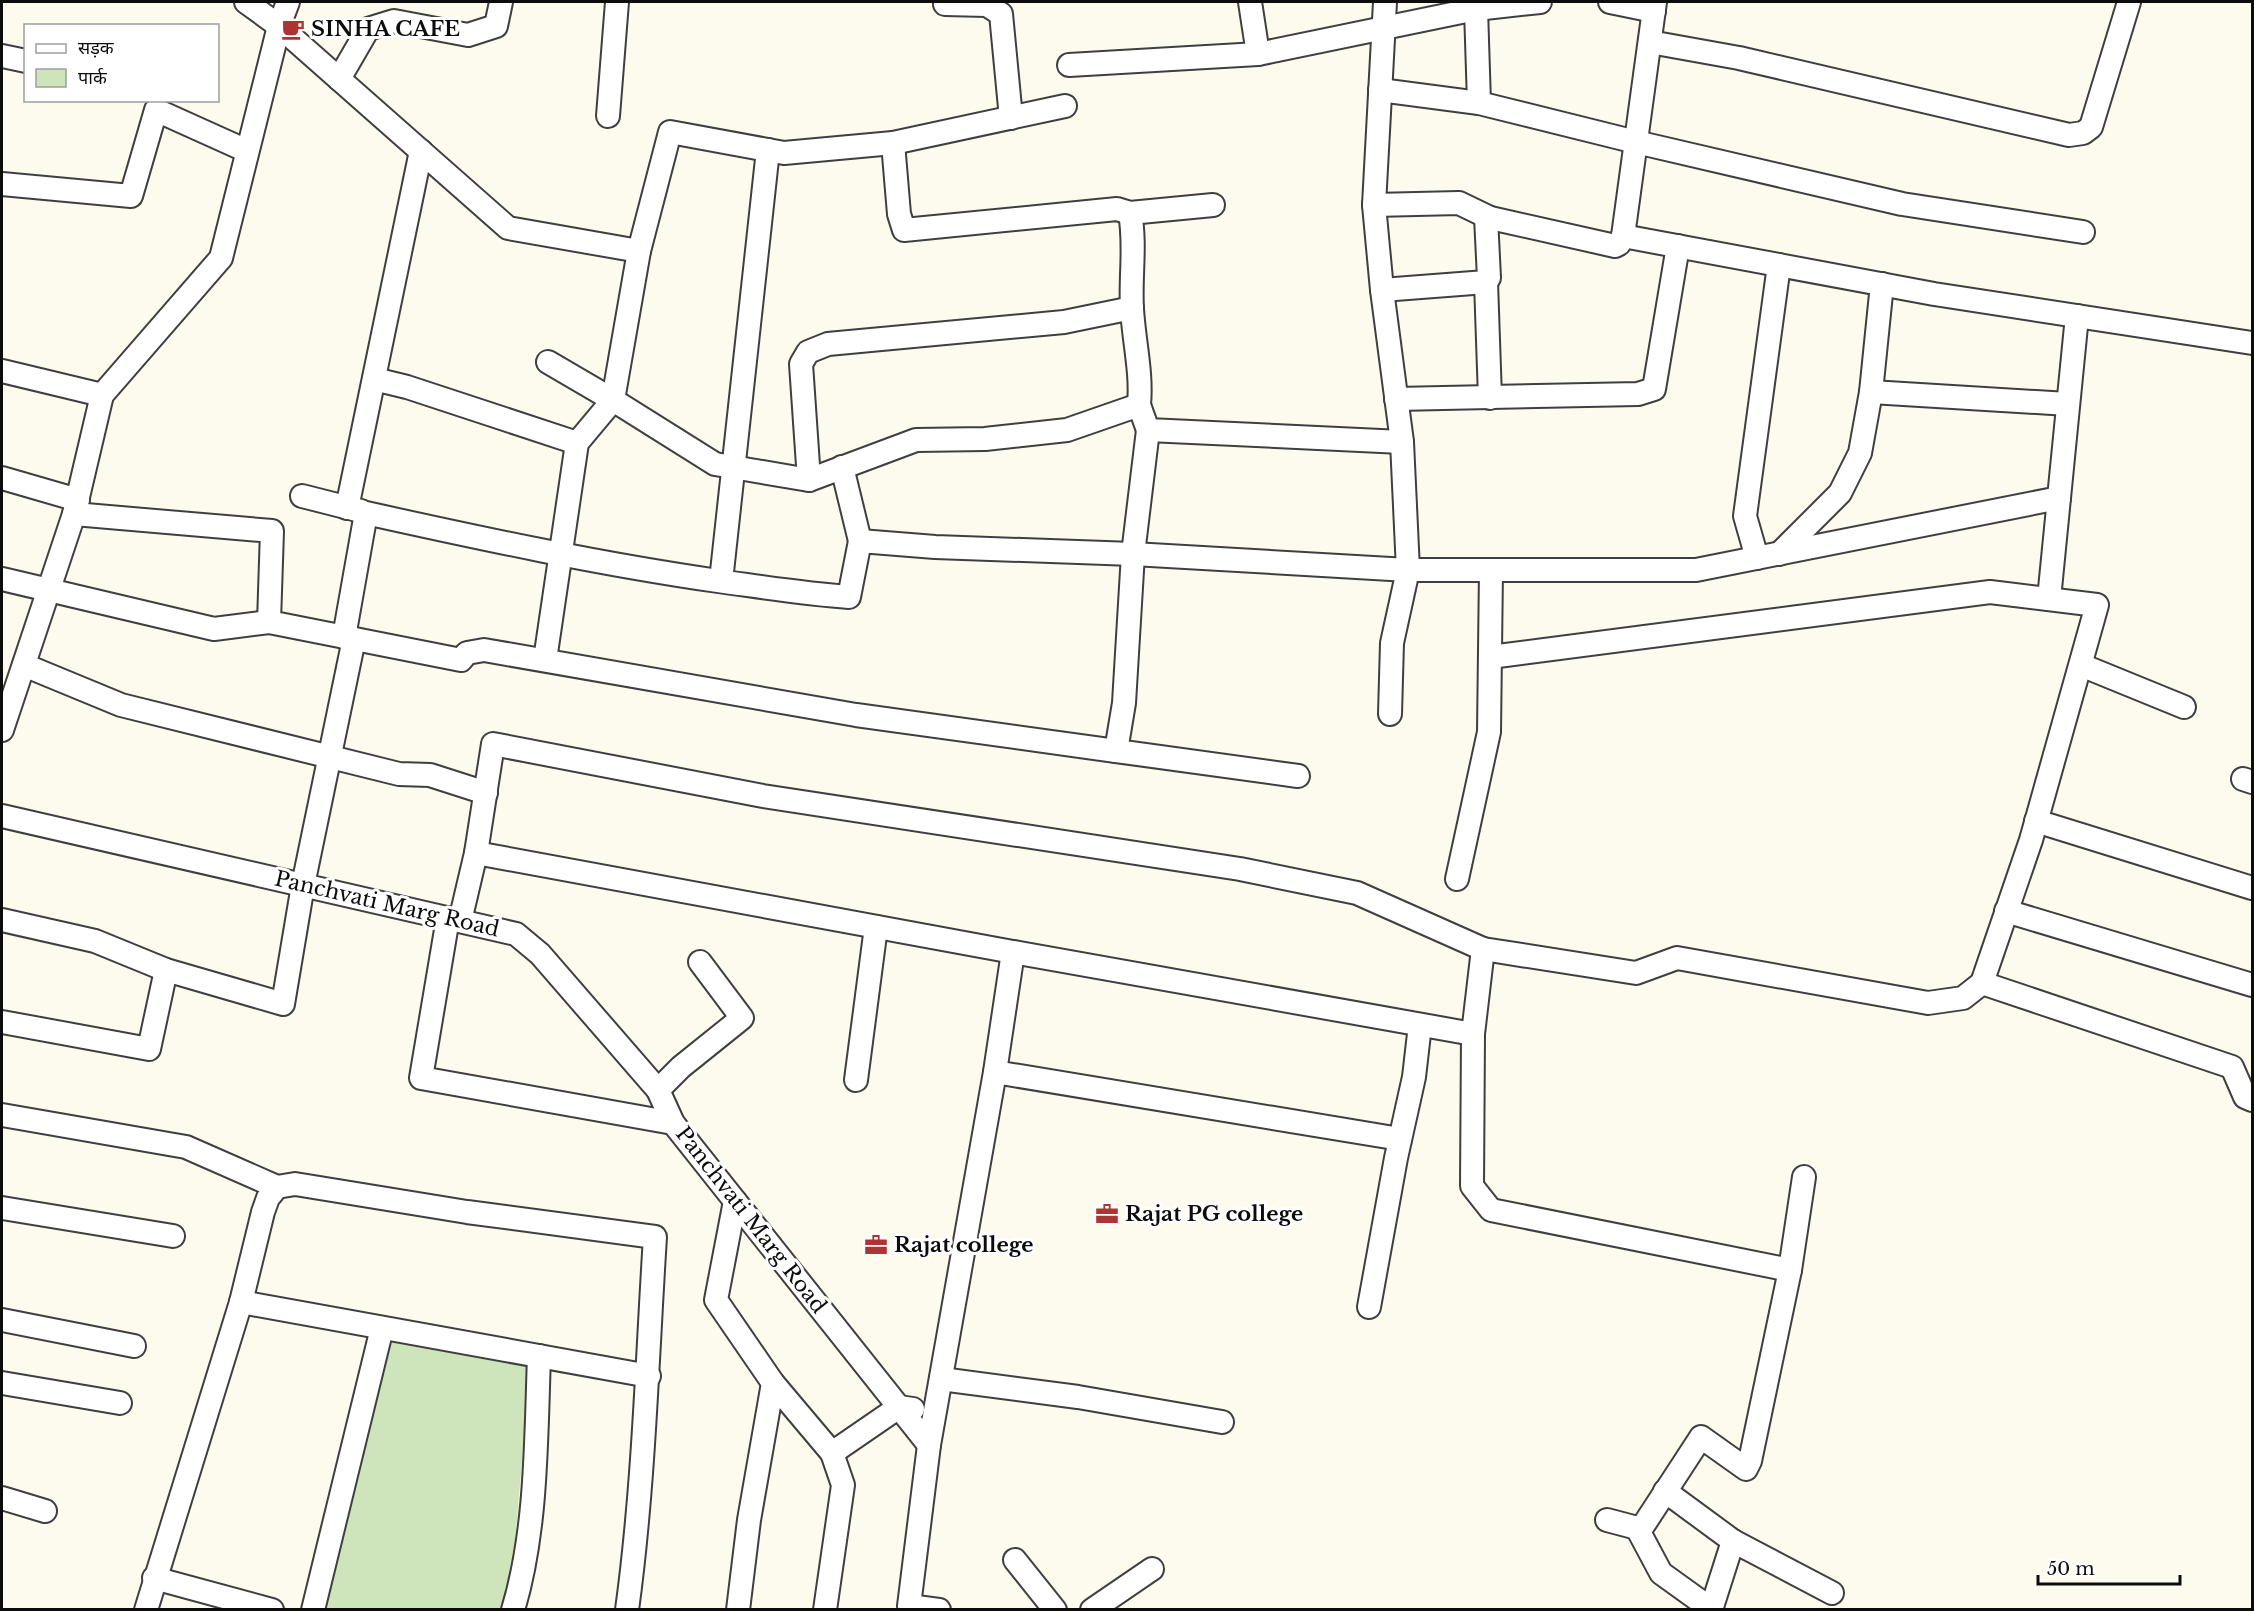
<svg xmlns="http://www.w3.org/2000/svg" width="2254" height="1611" font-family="'Libre Baskerville','Noto Sans Devanagari',serif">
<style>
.green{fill:#cee4bb}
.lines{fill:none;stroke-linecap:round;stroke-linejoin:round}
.minor-casing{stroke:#3f3f3f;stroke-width:26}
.minor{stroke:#fff;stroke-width:22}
.labels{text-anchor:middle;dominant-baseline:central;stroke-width:6;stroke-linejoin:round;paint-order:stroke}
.poi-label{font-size:21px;font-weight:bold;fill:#0c0c0c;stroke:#fff;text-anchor:start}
.street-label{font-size:21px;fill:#0c0c0c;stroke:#fff}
</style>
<rect width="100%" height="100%" fill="#fdfbee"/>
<polygon class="green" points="391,1339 528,1367 526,1413 511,1590 506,1609 325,1610"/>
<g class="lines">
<g class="minor-casing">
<g id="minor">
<polyline points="246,2 279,26 508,228 639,251 670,132 784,153 893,143 1065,106"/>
<polyline points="945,2 945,4 987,5 1001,14 1011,118"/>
<polyline points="1250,2 1258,54"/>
<polyline points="1610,2 1654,11"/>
<polyline points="1476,9 1479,103"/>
<polyline points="1650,42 1739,58 2069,135 2083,133 2091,127 2129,2"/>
<polyline points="2,56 26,61"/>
<polyline points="1069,65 1258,54 1476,9 1540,2"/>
<polyline points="339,79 368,29 394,21 468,35 496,26 501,2"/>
<polyline points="1380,90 1479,103 1636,142 1902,204 2083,232"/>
<polyline points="608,116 617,2"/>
<polyline points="893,143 899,214 904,230 1117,209 1130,213 1213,205"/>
<polyline points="2,184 131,196 156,110 247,151"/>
<polyline points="1374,205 1459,203 1488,217"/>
<path d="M 1130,213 C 1136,245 1130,277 1132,309 C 1134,342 1142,373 1139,405"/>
<polyline points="1623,236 1934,294 2252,343"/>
<polyline points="639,251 613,400 715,464 809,480 916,440 985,439 1067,430 1139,405 1148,430 1402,442 1382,290 1374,205 1385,2"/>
<polyline points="1486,282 1490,398"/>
<polyline points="1382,290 1486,282 1489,278 1486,217 1615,246 1619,244 1623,236 1655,2"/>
<polyline points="2,371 102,395"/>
<polyline points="374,379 407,387 577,443"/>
<polyline points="1871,392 2068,404"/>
<polyline points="1396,399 1638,394 1654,389 1678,246"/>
<polyline points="1148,430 1133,554 1124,703 1116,751 1298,776"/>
<polyline points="842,467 860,541"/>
<polyline points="2,478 78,500"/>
<polyline points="809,480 801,364 808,352 828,344 1064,322 1132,308"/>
<polyline points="302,496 361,511"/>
<polyline points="347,508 421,151"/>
<polyline points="74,514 272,531 269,622 461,660 467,653 484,650 856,715 1116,751"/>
<polyline points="1779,554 1840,493 1860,453 1871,392 1882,284"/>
<polyline points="1757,558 1745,516 1779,265"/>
<polyline points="2,579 214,629 269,622"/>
<polyline points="721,581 768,150"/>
<polyline points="2049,599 2077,316"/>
<path d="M 344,637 L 366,513 C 483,539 600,564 718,581 C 762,587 805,594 849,597 L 860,541 L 935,547 L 1133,554 L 1408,570 L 1402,442"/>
<polyline points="545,660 577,443 613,400 548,362"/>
<polyline points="24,665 121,705 399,774 430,775 486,793"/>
<polyline points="2081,665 2184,707"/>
<polyline points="1390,714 1392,643 1408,570 1696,570 2059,498"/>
<polyline points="2,730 74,514 102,395 221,258 279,26 288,2"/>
<polyline points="2243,779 2252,782"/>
<polyline points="2,816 516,934 540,954 658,1090 673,1123 929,1445"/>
<polyline points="2036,821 2252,888"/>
<polyline points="476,853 493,744 763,796 1240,869 1357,893 1483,949 1636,973 1677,958 1928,1003 1963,998 1982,983 2031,840 2097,605 1990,592 1490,657"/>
<polyline points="1457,879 1489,732 1491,570"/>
<polyline points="2006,911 2252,985"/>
<polyline points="448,918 421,1078 673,1123"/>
<polyline points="2,920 95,941 166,970 283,1004 303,885 354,639"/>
<polyline points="460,921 476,853 1013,952"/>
<polyline points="1483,949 1473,1034 1472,1186 1491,1210 1790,1270 1804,1177"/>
<polyline points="1982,983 2232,1067 2245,1097 2252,1100"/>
<polyline points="2,1022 149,1049 166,970"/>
<polyline points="995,1072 1013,952 1473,1034"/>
<polyline points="856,1080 876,927"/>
<polyline points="658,1090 681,1067 742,1018 700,962"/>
<polyline points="2,1115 186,1147 277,1187"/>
<polyline points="735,1201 716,1300 773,1383 832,1453 843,1485 825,1610"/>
<polyline points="2,1208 173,1236"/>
<polyline points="241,1302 649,1376"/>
<polyline points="1369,1307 1396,1158 1414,1077 1420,1025"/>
<polyline points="2,1320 134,1346"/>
<polyline points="941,1379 1078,1397 1222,1422"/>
<polyline points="2,1383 120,1403"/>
<polyline points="832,1453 899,1407 913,1409"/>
<polyline points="1665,1491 1733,1541 1832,1593"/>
<polyline points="2,1498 45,1511"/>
<polyline points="1607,1520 1641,1529 1701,1437 1746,1469 1750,1461 1790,1270"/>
<polyline points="1637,1528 1661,1573 1711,1609"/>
<polyline points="1015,1560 1055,1610"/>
<polyline points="154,1578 272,1610"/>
<path d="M 146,1610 L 241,1302 L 263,1212 L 268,1198 L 277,1187 L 295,1184 L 467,1212 L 655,1237 C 647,1361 644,1486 627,1610"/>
<polyline points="313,1610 382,1328"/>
<path d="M 513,1610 C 537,1531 536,1438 539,1356"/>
<polyline points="738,1610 749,1520 773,1383"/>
<polyline points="939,1610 909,1606 929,1445 995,1072 1400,1139"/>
<polyline points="1092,1610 1152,1569"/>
<polyline points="1711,1610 1733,1541"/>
</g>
</g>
<use href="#minor" class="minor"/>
</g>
<defs>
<g id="cafe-bare" transform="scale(1.8)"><path d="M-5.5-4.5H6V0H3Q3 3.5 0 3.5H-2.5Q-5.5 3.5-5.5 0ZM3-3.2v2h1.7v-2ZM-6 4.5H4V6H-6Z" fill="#ae3333" stroke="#fff" stroke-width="2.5" paint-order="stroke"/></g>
<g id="office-bare" transform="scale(1.8)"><path d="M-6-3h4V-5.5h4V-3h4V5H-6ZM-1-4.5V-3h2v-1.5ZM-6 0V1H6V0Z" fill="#ae3333" stroke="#fff" stroke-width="2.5" paint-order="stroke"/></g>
</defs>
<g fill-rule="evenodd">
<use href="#cafe-bare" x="293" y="29"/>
<use href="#office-bare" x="1107" y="1214"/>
<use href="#office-bare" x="876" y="1245"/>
</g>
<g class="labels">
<g class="poi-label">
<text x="311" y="29">SINHA CAFE</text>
<text x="1125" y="1214">Rajat PG college</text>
<text x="894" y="1245">Rajat college</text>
</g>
<g class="street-label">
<text transform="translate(387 904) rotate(13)">Panchvati Marg Road</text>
<text transform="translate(751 1220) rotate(52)">Panchvati Marg Road</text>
</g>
</g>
<rect width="2254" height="1611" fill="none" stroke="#0c0c0c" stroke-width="6"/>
<rect x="24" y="24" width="195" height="78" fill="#ffffff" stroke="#9e9e9e" stroke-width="1.5"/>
<rect x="36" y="44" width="30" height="9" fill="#ffffff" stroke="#9e9e9e" stroke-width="1.5"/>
<text x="78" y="54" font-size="18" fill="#0c0c0c">सड़क</text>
<rect x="36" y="69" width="30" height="18" fill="#cee4bb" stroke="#9e9e9e" stroke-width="1.5"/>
<text x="78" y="84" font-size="18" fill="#0c0c0c">पार्क</text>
<path d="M2038 1575v9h142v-9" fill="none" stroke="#0c0c0c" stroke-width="3"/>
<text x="2047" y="1575" font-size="18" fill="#0c0c0c" stroke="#ffffff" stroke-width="4.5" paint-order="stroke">50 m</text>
</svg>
